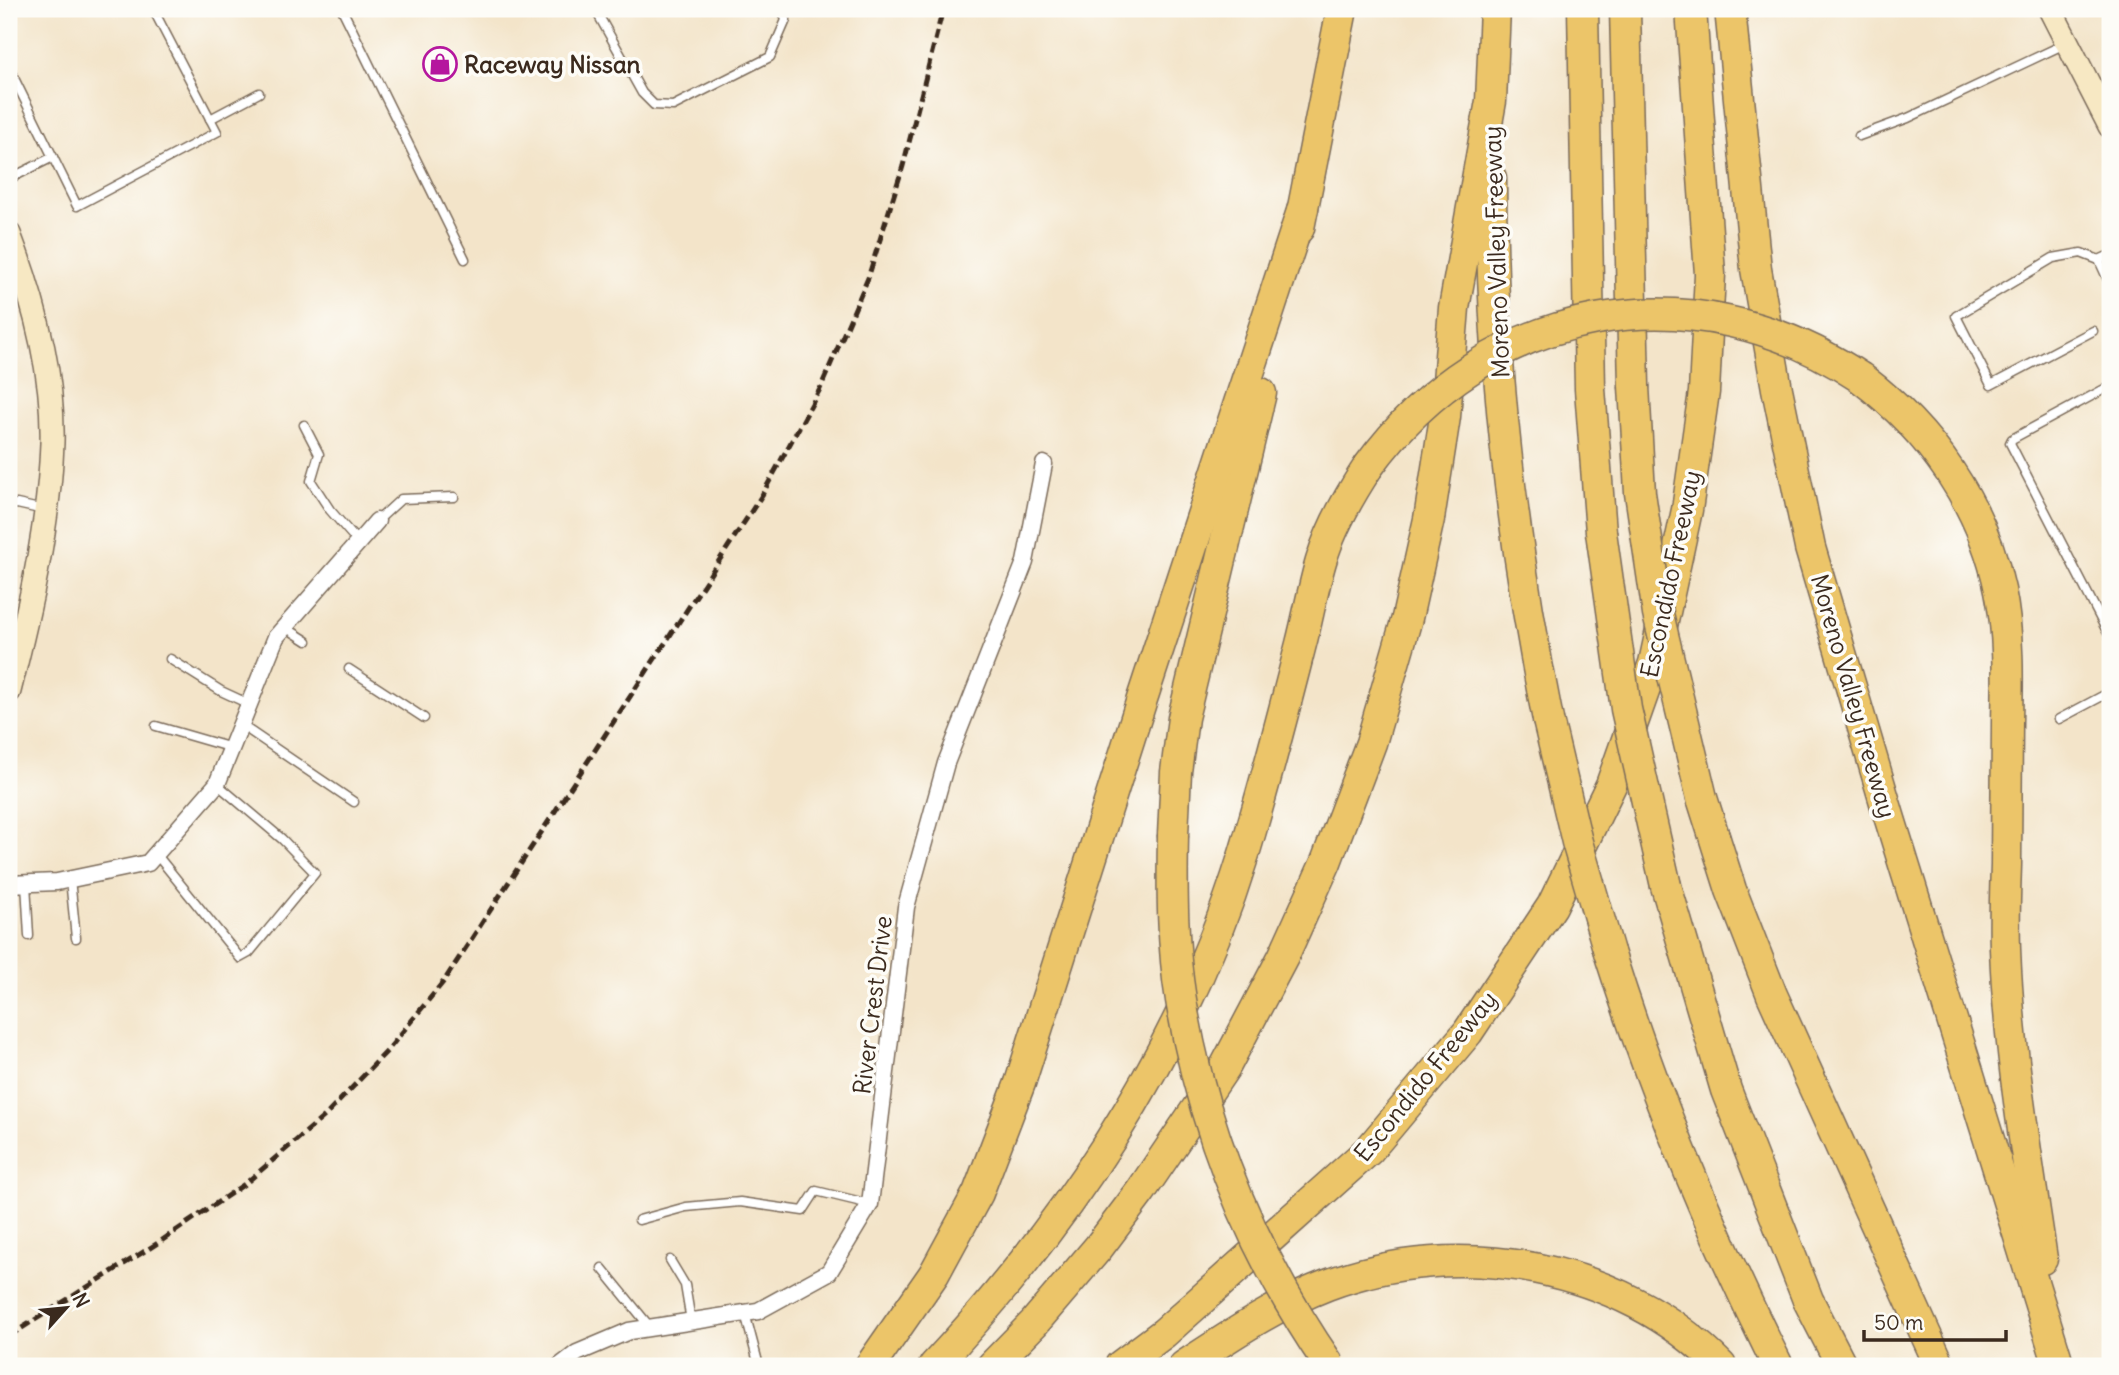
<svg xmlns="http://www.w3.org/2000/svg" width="2119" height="1375" font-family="Delius,sans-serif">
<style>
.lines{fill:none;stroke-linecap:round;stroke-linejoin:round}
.lane-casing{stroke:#7b6b5a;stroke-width:11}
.street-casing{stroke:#7b6b5a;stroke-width:19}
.secondary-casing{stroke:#7b6b5a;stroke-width:26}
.highway-casing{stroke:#7b6b5a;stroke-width:33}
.lane{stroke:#fff;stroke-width:8}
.street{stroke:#fff;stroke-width:16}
.secondary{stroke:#f7e8c3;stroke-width:23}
.highway{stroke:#ecc569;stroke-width:30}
.rail{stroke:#3b2a1e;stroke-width:5;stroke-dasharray:10 5;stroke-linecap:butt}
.highway-bridge-casing{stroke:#7b6b5a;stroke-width:33;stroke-linecap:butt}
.highway-bridge{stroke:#ecc569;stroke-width:30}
.labels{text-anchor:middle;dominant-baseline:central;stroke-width:7;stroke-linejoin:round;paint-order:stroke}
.poi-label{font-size:24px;font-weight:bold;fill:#3b2a1e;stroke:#fdfcf7;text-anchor:start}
.street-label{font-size:24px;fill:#3b2a1e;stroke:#fdfcf7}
</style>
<rect width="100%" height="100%" fill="#fdfcf7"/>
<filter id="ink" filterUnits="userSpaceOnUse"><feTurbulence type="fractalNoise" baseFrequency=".0143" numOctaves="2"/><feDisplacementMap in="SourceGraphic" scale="14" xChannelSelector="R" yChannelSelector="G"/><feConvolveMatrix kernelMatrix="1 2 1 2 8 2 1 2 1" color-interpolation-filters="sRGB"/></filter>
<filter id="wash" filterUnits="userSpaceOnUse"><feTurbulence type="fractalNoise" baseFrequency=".00686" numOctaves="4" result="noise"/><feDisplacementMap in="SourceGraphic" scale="28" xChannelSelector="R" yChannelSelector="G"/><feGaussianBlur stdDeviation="1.57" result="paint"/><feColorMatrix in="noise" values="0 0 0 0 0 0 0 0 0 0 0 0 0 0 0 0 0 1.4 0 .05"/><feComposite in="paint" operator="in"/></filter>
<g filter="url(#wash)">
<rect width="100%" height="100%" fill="#f3e4c9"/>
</g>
<g filter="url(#ink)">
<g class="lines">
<g class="lane-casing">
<g id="lane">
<polyline points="342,9 465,259"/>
<polyline points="595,9 642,93 654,105 673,106 770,57 786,20 782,9"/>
<polyline points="9,68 77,206 217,132 153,9"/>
<polyline points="210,119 259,93"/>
<polyline points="1859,136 1908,118 2067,43"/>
<polyline points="9,179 53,157"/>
<polyline points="2099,260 2110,255"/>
<polyline points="2093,331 1991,385 1956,316 2053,258 2081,253 2099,260 2110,284"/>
<polyline points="2110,386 2012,439 2010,443 2110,637"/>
<polyline points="304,425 319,454 311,481 330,510 358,542"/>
<polyline points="9,505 17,504 44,510"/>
<polyline points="377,521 401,499 454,497"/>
<polyline points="285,627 307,641"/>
<polyline points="170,659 221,691 249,704"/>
<polyline points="349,669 424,718"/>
<polyline points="2059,719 2110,692"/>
<polyline points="241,725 354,802"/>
<polyline points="156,726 232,748"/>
<polyline points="156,854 240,958 249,953 315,873 282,839 217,784"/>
<polyline points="70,879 76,938"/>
<polyline points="26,883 29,936"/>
<polyline points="639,1220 686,1207 740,1202 803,1211 816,1191 870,1204"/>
<polyline points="670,1260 685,1285 691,1321"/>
<polyline points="602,1268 650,1327"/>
<polyline points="745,1313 759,1366"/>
</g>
</g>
<g class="street-casing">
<g id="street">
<polyline points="9,884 57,882 148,863 217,784 276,637 377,521"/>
<polyline points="560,1366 577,1353 629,1331 758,1311 829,1272 870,1204 906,907 946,763 1025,562 1044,464"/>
</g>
</g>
<g class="secondary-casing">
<g id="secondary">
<polyline points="2050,9 2110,126"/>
<path d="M 9,234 C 34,300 54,372 52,443 C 49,527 29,611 9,691"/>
</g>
</g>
<g class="highway-casing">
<g id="highway">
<polyline points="1583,9 1590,389 1601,532"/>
<polyline points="1625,9 1634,386"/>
<polyline points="1730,9 1756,269 1777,389 1810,548 1889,816 2059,1366"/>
<path d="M 1491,178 C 1491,361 1512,541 1548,720"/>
<polyline points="1299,228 1342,9"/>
<path d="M 1861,378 C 1931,431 1982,504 2000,590 C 2009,633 2008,678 2007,722 C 2007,769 2006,817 2006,865 C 2005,893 2004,921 2005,949 C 2009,1053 2027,1156 2042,1259"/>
<polyline points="1702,798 1731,890 1772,995 1940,1366"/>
<polyline points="1173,835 1176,772 1183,718 1261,393"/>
<polyline points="1666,886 1726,1090 1808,1300 1842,1366"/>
<path d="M 1609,952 C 1654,1095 1711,1232 1778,1366"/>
<polyline points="870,1366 934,1274 978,1193 1020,1083 1142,699 1303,208"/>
<path d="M 934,1366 C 1072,1218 1184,1049 1244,854 C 1265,785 1283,714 1301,644 C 1308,617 1313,588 1321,561 C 1331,527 1349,496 1368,467"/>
<polyline points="992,1366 1034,1323 1098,1248 1141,1191 1225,1067 1283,957 1326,862 1371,743 1407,618 1429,519 1445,417 1454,308 1491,101 1495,9"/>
<polyline points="1120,1366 1164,1333 1369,1150 1468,1032 1552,906 1611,785 1654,663 1687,510 1704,392 1710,274 1691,9"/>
<path d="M 1184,1366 C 1230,1336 1275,1305 1327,1285 C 1458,1235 1622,1264 1721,1366"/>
</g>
</g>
<use href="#lane" class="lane"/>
<use href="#street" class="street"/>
<use href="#secondary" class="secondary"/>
<use href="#highway" class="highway"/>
<polyline class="rail" points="9,1336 161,1241 246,1183 326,1115 387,1051 444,981 762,495 820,389 868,278 903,166 943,9"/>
<g class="highway-bridge-casing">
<g id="highway-bridge">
<polyline points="1634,386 1640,493 1658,614 1702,798"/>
<path d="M 1368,467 C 1487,303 1693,266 1861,378"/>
<polyline points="1601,532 1626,709 1666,886"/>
<polyline points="1548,720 1577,842 1609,952"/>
<path d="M 1173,835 C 1172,890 1172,946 1181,1000 C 1203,1132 1254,1256 1330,1366"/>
</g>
</g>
<use href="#highway-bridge" class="highway-bridge"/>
</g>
</g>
<defs>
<g id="shop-ring" transform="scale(1.75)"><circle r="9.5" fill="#fdfcf7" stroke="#b5179e" stroke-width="1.5"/><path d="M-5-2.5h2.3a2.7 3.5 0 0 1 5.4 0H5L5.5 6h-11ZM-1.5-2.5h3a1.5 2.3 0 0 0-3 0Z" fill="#b5179e"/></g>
</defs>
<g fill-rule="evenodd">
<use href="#shop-ring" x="440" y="64"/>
</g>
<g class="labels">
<g class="poi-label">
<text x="464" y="64">Raceway Nissan</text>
</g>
<g class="street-label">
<text transform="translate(1496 252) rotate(-92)">Moreno Valley Freeway</text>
<text transform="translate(1670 574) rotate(-78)">Escondido Freeway</text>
<text transform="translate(1854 696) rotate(74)">Moreno Valley Freeway</text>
<text transform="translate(872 1005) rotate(-83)">River Crest Drive</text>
<text transform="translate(1425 1076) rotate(-51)">Escondido Freeway</text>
</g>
</g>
<rect width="2119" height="1375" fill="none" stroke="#fdfcf7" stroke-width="35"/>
<g transform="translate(66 1308) rotate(63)" stroke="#fdfcf7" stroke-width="5" paint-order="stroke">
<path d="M0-5L12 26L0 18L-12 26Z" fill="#3b2a1e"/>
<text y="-10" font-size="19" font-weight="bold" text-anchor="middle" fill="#3b2a1e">N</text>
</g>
<path d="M1864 1330v10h142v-10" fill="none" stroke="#3b2a1e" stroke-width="3.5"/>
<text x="1874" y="1330" font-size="21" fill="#3b2a1e" stroke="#fdfcf7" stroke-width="5" paint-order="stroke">50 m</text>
</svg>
